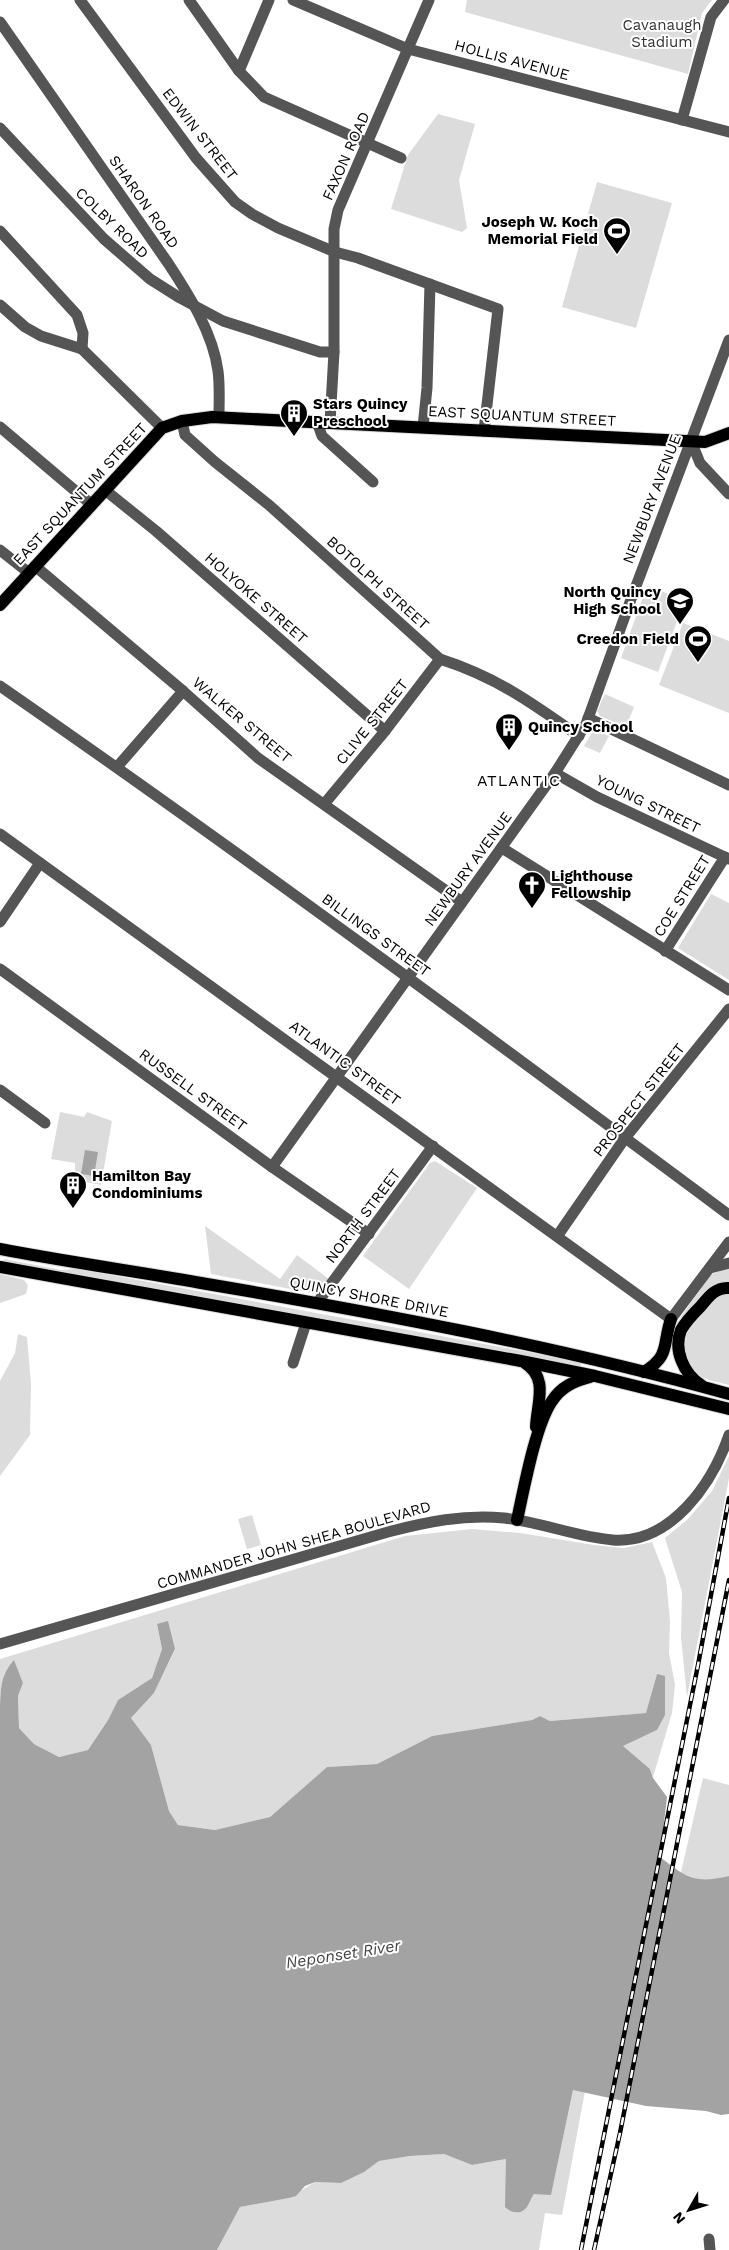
<svg xmlns="http://www.w3.org/2000/svg" width="729" height="2250" font-family="'Work Sans',sans-serif">
<style>
.green{fill:#dcdcdc}
.water{fill:#a3a3a3}
.lines{fill:none;stroke-linecap:round;stroke-linejoin:round}
.major-casing{stroke:#dbdbdb;stroke-width:14}
.minor{stroke:#555;stroke-width:11}
.major{stroke:#000;stroke-width:12}
.rail-casing{stroke:#000;stroke-width:4.5}
.rail{stroke:#fff;stroke-width:2.5;stroke-dasharray:8;stroke-linecap:butt}
.labels{text-anchor:middle;dominant-baseline:central;stroke-width:4;stroke-linejoin:round;paint-order:stroke}
.park-label{font-size:15px;fill:#333;stroke:#fff}
.street-label{font-size:15px;fill:#000;stroke:#fff}
.poi-label{font-size:15px;font-weight:bold;fill:#000;stroke:#fff;text-anchor:start}
.neighbourhood-label{font-size:16px;letter-spacing:1px;fill:#000;stroke:#fff}
.water-label{font-size:16px;font-style:italic;fill:#444;stroke:#fff}
</style>
<rect width="100%" height="100%" fill="#fff"/>
<g class="green">
<polygon points="467,0 712,0 702,13 688,74 465,12"/>
<polygon points="438,114 475,124 459,180 467,228 462,232 391,209 408,155"/>
<polygon points="597,182 672,203 636,328 562,307"/>
<polygon points="647,586 685,600 658,672 621,658"/>
<polygon points="683,623 729,641 729,713 659,685"/>
<polygon points="605,694 634,707 626,727 600,716 597,711"/>
<polygon points="593,731 600,732 609,736 600,753 584,746"/>
<polygon points="711,894 729,903 729,980 678,948"/>
<polygon points="60,1112 84,1117 87,1112 112,1121 101,1185 75,1180 75,1163 51,1159"/>
<polygon points="435,1161 477,1188 409,1289 363,1256 430,1163"/>
<polygon points="205,1226 280,1279 297,1255 329,1279 317,1294 211,1274"/>
<polygon points="4,1259 61,1270 78,1269 582,1362 580,1367 4,1262"/>
<polygon points="729,1267 729,1283 683,1320 680,1318 709,1277 714,1273"/>
<polygon points="0,1274 24,1280 28,1285 26,1294 0,1303"/>
<path d="M 723,1294 L 729,1294 L 729,1385 C 719,1382 707,1381 699,1375 C 674,1356 684,1333 700,1314 C 707,1305 712,1297 723,1294 Z"/>
<polygon points="18,1334 27,1337 31,1384 30,1435 0,1476 0,1381 15,1353"/>
<polygon points="729,1456 729,1478 687,1697 681,1637 682,1592 665,1538 688,1519 712,1491"/>
<polygon points="252,1515 261,1545 247,1549 238,1519"/>
<path d="M 472,1529 L 520,1533 L 594,1545 L 624,1548 L 652,1542 L 666,1578 L 670,1621 L 669,1653 L 675,1685 L 672,1713 L 653,1777 L 650,1769 L 622,1746 L 657,1730 L 657,1674 L 647,1713 L 550,1721 L 540,1716 L 532,1720 L 432,1736 L 377,1764 L 327,1767 L 270,1817 L 215,1830 L 178,1825 L 169,1811 L 151,1745 L 131,1718 L 154,1693 L 175,1650 L 157,1624 L 162,1649 L 152,1678 L 118,1700 L 108,1720 L 88,1750 L 59,1757 L 34,1744 L 19,1728 L 18,1696 L 23,1683 L 14,1661 C 0,1676 1,1688 0,1708 L 0,1659 L 405,1536 Z"/>
<path d="M 703,1778 L 729,1785 L 729,1876 C 714,1880 692,1885 681,1872 Z"/>
<path d="M 573,2090 L 585,2091 L 562,2215 L 545,2213 L 539,2250 L 217,2250 L 240,2207 L 289,2198 L 315,2182 L 341,2183 L 363,2172 L 379,2161 L 410,2156 L 444,2154 L 472,2165 L 506,2159 L 506,2194 L 513,2212 C 531,2211 524,2205 534,2194 L 551,2194 Z"/>
</g>
<g class="water">
<polygon points="85,1150 98,1152 94,1176 81,1174"/>
<path d="M 168,1621 L 175,1649 L 154,1693 L 131,1718 L 151,1745 L 169,1811 L 178,1825 L 215,1830 L 270,1817 L 327,1767 L 377,1764 L 432,1736 L 532,1720 L 540,1716 L 550,1721 L 646,1713 L 657,1674 L 665,1676 L 665,1715 L 657,1730 L 623,1746 L 650,1769 L 653,1778 L 667,1797 L 660,1857 C 687,1878 694,1884 729,1876 L 729,2114 L 721,2115 L 706,2111 L 646,2106 L 573,2090 L 551,2195 L 534,2194 C 530,2199 529,2206 525,2209 C 520,2215 510,2212 505,2207 L 506,2159 L 472,2165 L 444,2154 L 410,2156 L 379,2161 L 364,2172 L 341,2183 L 315,2182 L 305,2186 L 296,2196 L 289,2198 L 240,2207 L 217,2250 L 0,2250 L 0,1708 C 1,1688 0,1676 14,1660 L 23,1683 L 18,1696 L 19,1728 L 34,1744 L 59,1757 L 88,1750 L 108,1720 L 118,1700 L 152,1678 L 162,1649 L 157,1624 Z"/>
</g>
<g class="lines">
<g class="major-casing">
<g id="major">
<polyline points="0,605 162,428 182,421 212,417 705,442 729,433"/>
<path d="M 0,1249 C 67,1262 134,1271 201,1283 C 379,1313 555,1346 729,1394"/>
<polyline points="0,1267 521,1361 595,1376 729,1409"/>
<path d="M 525,1363 C 549,1378 537,1403 536,1427"/>
<path d="M 644,1372 C 671,1355 662,1345 671,1319"/>
<path d="M 701,1385 C 684,1374 673,1350 681,1330 C 686,1321 694,1313 701,1306 C 709,1296 716,1287 729,1288"/>
<path d="M 517,1520 C 524,1489 535,1426 552,1401 C 561,1387 574,1381 590,1377"/>
</g>
</g>
<g class="minor">
<polyline points="80,0 196,158 235,202 252,214 278,228 335,252 358,258 498,309 484,431"/>
<polyline points="189,0 239,71 264,97 401,158"/>
<polyline points="293,0 408,49 729,132"/>
<path d="M 0,22 L 168,263 C 189,295 213,333 218,371 C 220,386 219,402 219,417"/>
<polyline points="239,71 269,0"/>
<polyline points="682,120 711,17 724,0"/>
<polyline points="0,128 104,239 150,279 180,298 223,321 320,352 334,352"/>
<polyline points="0,231 77,315 83,333 82,349"/>
<polyline points="0,305 25,327 41,336 82,349 162,428"/>
<path d="M 182,421 L 185,435 L 215,462 L 269,505 L 440,659 C 496,677 531,702 579,736"/>
<polyline points="317,422 322,436 373,482"/>
<polyline points="330,423 334,352 334,229 338,210 429,0"/>
<polyline points="0,427 92,505"/>
<polyline points="423,427 427,388 430,284"/>
<polyline points="691,441 700,463 729,494"/>
<polyline points="105,490 156,531 385,731"/>
<polyline points="0,550 29,573"/>
<polyline points="35,566 183,691 258,758 462,902"/>
<path d="M 0,686 C 247,857 488,1036 729,1215"/>
<polyline points="588,718 729,785"/>
<polyline points="117,767 183,691"/>
<polyline points="555,773 597,797 729,859"/>
<polyline points="325,803 385,731 440,659"/>
<polyline points="0,834 671,1319 729,1242"/>
<polyline points="502,848 729,990"/>
<polyline points="0,922 40,863"/>
<polyline points="665,951 725,857"/>
<polyline points="0,969 272,1167 369,1234"/>
<polyline points="0,1090 45,1123"/>
<polyline points="272,1167 555,773 586,724 630,602 729,340"/>
<polyline points="558,1235 625,1138 729,1009"/>
<polyline points="710,1268 729,1263"/>
<polyline points="317,1303 433,1146"/>
<polyline points="293,1363 306,1323"/>
<path d="M 0,1644 L 388,1532 C 426,1522 464,1514 504,1518 C 541,1522 576,1537 613,1540 C 671,1544 712,1484 729,1435"/>
<polyline points="709,2239 710,2250"/>
</g>
<use href="#major" class="major"/>
<g class="rail-casing">
<g id="rail">
<polyline points="581,2250 698,1665 729,1498"/>
<polyline points="594,2250 620,2133 729,1580"/>
</g>
</g>
<use href="#rail" class="rail"/>
</g>
<defs>
<g id="stadium-pin" transform="scale(1.4375)"><path d="M0 17L-7.5 6A9.5 9.5 0 1 1 7.5 6Z" fill="#000" stroke="#fff"/><path d="M0-5a6.5 5 0 1 0 0 10a6.5 5 0 1 0 0-10ZM-3.5-1.8h7v3.6h-7Z" fill="#fff"/></g>
<g id="building-pin" transform="scale(1.4375)"><path d="M0 17L-7.5 6A9.5 9.5 0 1 1 7.5 6Z" fill="#000" stroke="#fff"/><path d="M-4-6H4V6H1V3H-1V6H-4ZM-2.5-4.3h1.7v1.8h-1.7ZM.8-4.3h1.7v1.8H.8ZM-2.5-1h1.7V.8h-1.7ZM.8-1h1.7V.8H.8Z" fill="#fff"/></g>
<g id="school-pin" transform="scale(1.4375)"><path d="M0 17L-7.5 6A9.5 9.5 0 1 1 7.5 6Z" fill="#000" stroke="#fff"/><path d="M0-5L7-2L0 1L-7-2ZM-4 1L0 2.5L4 1V4Q0 6-4 4Z" fill="#fff"/></g>
<g id="church-pin" transform="scale(1.4375)"><path d="M0 17L-7.5 6A9.5 9.5 0 1 1 7.5 6Z" fill="#000" stroke="#fff"/><path d="M-1.2-6h2.4v3.5h3.3v2.4h-3.3V6h-2.4V-.1h-3.3v-2.4h3.3Z" fill="#fff"/></g>
</defs>
<g fill-rule="evenodd">
<use href="#stadium-pin" x="617" y="231"/>
<use href="#building-pin" x="294" y="413"/>
<use href="#school-pin" x="680" y="601"/>
<use href="#stadium-pin" x="698" y="639"/>
<use href="#building-pin" x="509" y="727"/>
<use href="#church-pin" x="532" y="885"/>
<use href="#building-pin" x="73" y="1185"/>
</g>
<g class="labels">
<g class="park-label">
<text x="662" y="25">Cavanaugh<tspan x="662" dy="17">Stadium</tspan></text>
</g>
<g class="street-label">
<text transform="translate(512 60) rotate(15)">HOLLIS AVENUE</text>
<text transform="translate(200 134) rotate(52)">EDWIN STREET</text>
<text transform="translate(346 156) rotate(-66)">FAXON ROAD</text>
<text transform="translate(144 202) rotate(55)">SHARON ROAD</text>
<text transform="translate(112 223) rotate(44)">COLBY ROAD</text>
<text transform="translate(522 416) rotate(3)">EAST SQUANTUM STREET</text>
<text transform="translate(80 494) rotate(-47)">EAST SQUANTUM STREET</text>
<text transform="translate(652 499) rotate(-69)">NEWBURY AVENUE</text>
<text transform="translate(378 583) rotate(42)">BOTOLPH STREET</text>
<text transform="translate(256 598) rotate(41)">HOLYOKE STREET</text>
<text transform="translate(242 720) rotate(40)">WALKER STREET</text>
<text transform="translate(372 722) rotate(-51)">CLIVE STREET</text>
<text transform="translate(648 804) rotate(26)">YOUNG STREET</text>
<text transform="translate(468 869) rotate(-54)">NEWBURY AVENUE</text>
<text transform="translate(682 896) rotate(-58)">COE STREET</text>
<text transform="translate(376 935) rotate(36)">BILLINGS STREET</text>
<text transform="translate(345 1063) rotate(36)">ATLANTIC STREET</text>
<text transform="translate(193 1090) rotate(36)">RUSSELL STREET</text>
<text transform="translate(639 1100) rotate(-52)">PROSPECT STREET</text>
<text transform="translate(363 1216) rotate(-53)">NORTH STREET</text>
<text transform="translate(369 1297) rotate(11)">QUINCY SHORE DRIVE</text>
<text transform="translate(294 1545) rotate(-16)">COMMANDER JOHN SHEA BOULEVARD</text>
</g>
<g class="poi-label">
<text x="598" y="222" text-anchor="end">Joseph W. Koch<tspan x="598" dy="17">Memorial Field</tspan></text>
<text x="313" y="404">Stars Quincy<tspan x="313" dy="17">Preschool</tspan></text>
<text x="661" y="592" text-anchor="end">North Quincy<tspan x="661" dy="17">High School</tspan></text>
<text x="679" y="639" text-anchor="end">Creedon Field</text>
<text x="528" y="727">Quincy School</text>
<text x="551" y="876">Lighthouse<tspan x="551" dy="17">Fellowship</tspan></text>
<text x="92" y="1176">Hamilton Bay<tspan x="92" dy="17">Condominiums</tspan></text>
</g>
<g class="neighbourhood-label">
<text x="519" y="780">ATLANTIC</text>
</g>
<g class="water-label">
<text transform="translate(343 1954) rotate(-9)">Neponset River</text>
</g>
</g>
<g transform="translate(689 2210) rotate(231)" stroke="#ffffff" stroke-width="4" paint-order="stroke">
<path d="M0-4L9 19L0 12L-9 19Z" fill="#000000"/>
<text y="-8" font-size="14" font-weight="bold" text-anchor="middle" fill="#000000">N</text>
</g>
</svg>
